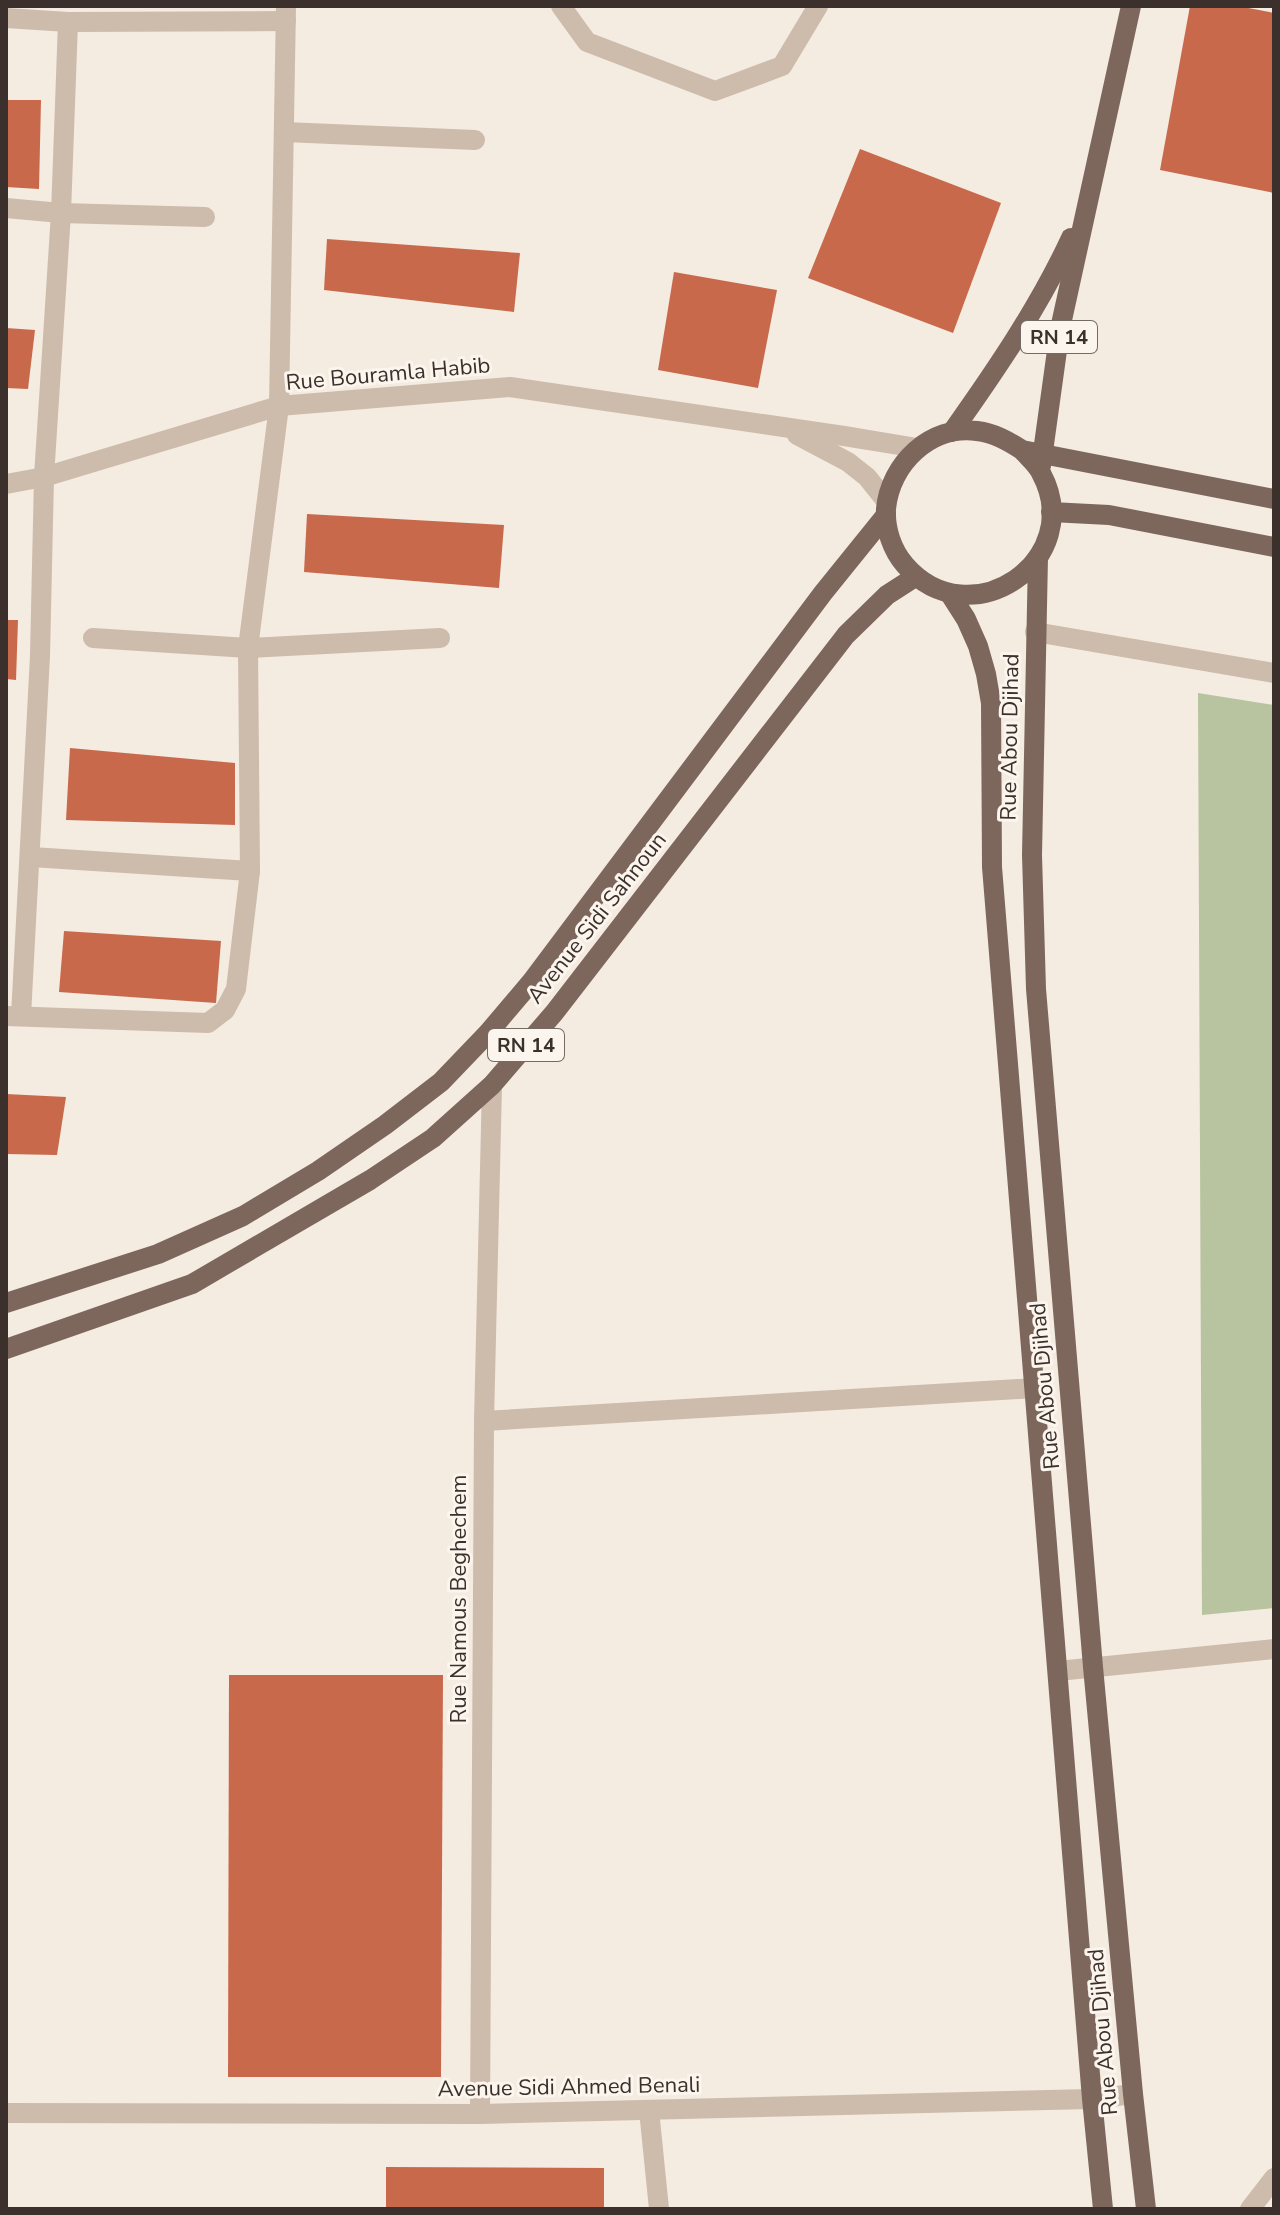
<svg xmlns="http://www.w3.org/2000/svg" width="1280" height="2215" font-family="'Nunito Sans',sans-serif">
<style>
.green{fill:#b8c4a0}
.building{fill:#c8694b}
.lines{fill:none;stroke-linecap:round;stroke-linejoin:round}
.minor{stroke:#cdbbac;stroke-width:20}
.major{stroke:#7d675c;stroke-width:20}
.labels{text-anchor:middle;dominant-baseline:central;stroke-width:6;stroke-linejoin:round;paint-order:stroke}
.shield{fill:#fbf5ee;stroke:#756b66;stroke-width:2}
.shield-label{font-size:20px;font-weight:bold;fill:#3b302b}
.street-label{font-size:22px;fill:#3b302b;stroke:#fbf5ee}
</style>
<rect width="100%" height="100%" fill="#f4ebe1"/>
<polygon class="green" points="1198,693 1274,705 1274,1608 1202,1615"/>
<g class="building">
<polygon points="1190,6 1238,6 1274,13 1274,193 1160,170"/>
<polygon points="6,100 41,100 39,189 6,187"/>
<polygon points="860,149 1001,203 953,333 808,278"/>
<polygon points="327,239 520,253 514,312 324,290"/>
<polygon points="674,272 777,290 758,388 658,370"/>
<polygon points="6,328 35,330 28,389 6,388"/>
<polygon points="307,514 504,525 499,588 304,572"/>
<polygon points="6,620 18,620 16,680 6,679"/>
<polygon points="70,748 235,763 235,825 66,820"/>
<polygon points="64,931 221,941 216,1003 59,992"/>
<polygon points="6,1094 66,1097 57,1155 6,1154"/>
<polygon points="229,1675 443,1675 441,2077 228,2077"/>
<polygon points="386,2167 604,2168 604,2209 386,2209"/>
</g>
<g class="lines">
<g class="minor">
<polyline points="561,6 587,42 715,91 782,66 818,6"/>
<polyline points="6,18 68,22 286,21"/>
<polyline points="284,132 475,140"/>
<polyline points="6,208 61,213 205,217"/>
<polyline points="797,435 848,462 867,477 887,502"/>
<polyline points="6,484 44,477 279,406 510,387 844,436 917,448"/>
<polyline points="1035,632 1274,673"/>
<polyline points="93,638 248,648 440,638"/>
<polyline points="31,857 250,871"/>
<polyline points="6,1016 208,1023 225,1010 236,989 250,871 248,648 279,406 286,6"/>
<polyline points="21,1016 40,656 44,477 61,213 68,22"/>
<polyline points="484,1421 1036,1388"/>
<polyline points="1058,1671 1274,1649"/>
<polyline points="649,2110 659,2209"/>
<polyline points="6,2113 480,2114 1092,2099 1133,2094"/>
<polyline points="480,2114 484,1421 492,1085"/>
<polyline points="1250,2209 1274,2178"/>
</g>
<g class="major">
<path d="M 952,432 C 996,370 1039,307 1071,238"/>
<path d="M 1022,450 C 1028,457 1037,464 1041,473 C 1088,560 970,640 905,565 C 892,550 885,529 886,509 C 890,464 930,425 977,431 C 994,433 1008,441 1022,450 L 1274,499"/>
<polyline points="1041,466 1060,329 1131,6"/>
<polyline points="1051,512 1109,515 1274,547"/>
<polyline points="1038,557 1032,855 1036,989 1093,1667 1133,2094 1146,2209"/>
<polyline points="950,594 966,619 978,646 986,674 991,703 992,867 1092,2099 1103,2209"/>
<polyline points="6,1303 158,1254 243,1216 318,1171 385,1125 441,1082 488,1033 532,981 823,593 886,515"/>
<polyline points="6,1349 192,1284 370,1180 433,1138 492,1085 554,1013 846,635 887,595 915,577"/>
</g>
</g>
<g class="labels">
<g class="shield">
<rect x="1021" y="321" width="76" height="32" rx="6"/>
<rect x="488" y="1029" width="76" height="32" rx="6"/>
</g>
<g class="shield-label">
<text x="1059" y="337">RN 14</text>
<text x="526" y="1045">RN 14</text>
</g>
<g class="street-label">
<text transform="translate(388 374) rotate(-5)">Rue Bouramla Habib</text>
<text transform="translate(1010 737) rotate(-89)">Rue Abou Djihad</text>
<text transform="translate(597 918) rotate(-52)">Avenue Sidi Sahnoun</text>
<text transform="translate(1045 1386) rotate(-95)">Rue Abou Djihad</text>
<text transform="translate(459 1599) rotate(-90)">Rue Namous Beghechem</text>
<text transform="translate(1103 2032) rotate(-95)">Rue Abou Djihad</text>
<text transform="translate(569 2087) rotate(-1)">Avenue Sidi Ahmed Benali</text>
</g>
</g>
<rect width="1280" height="2215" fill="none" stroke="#3b302b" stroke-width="16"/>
</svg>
